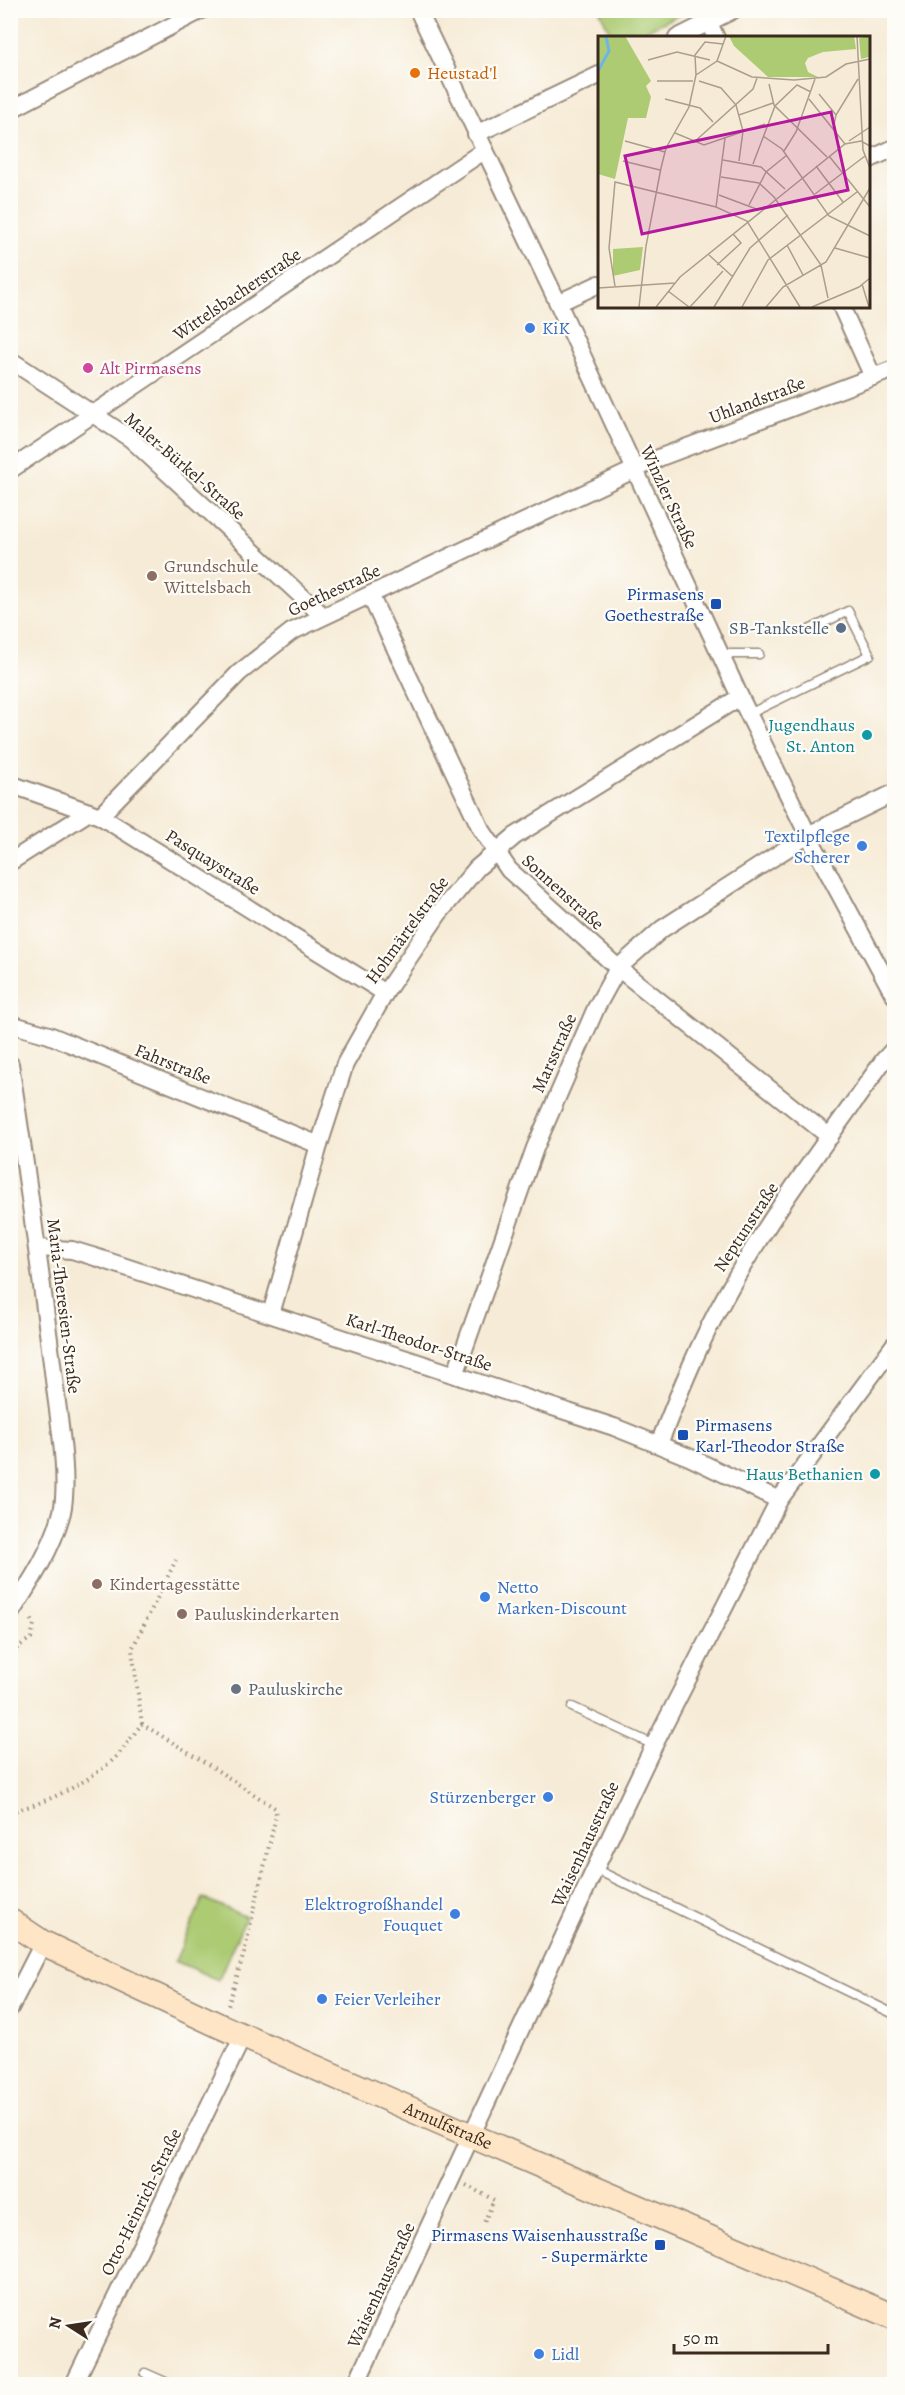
<svg xmlns="http://www.w3.org/2000/svg" width="905" height="2395" font-family="Alegreya,serif">
<style>
.green{fill:#accb73;stroke:#747a48;stroke-width:1.5}
.lines{fill:none;stroke-linecap:round;stroke-linejoin:round}
.lane-casing{stroke:#988a7a;stroke-width:11}
.street-casing{stroke:#988a7a;stroke-width:20}
.secondary-casing{stroke:#988a7a;stroke-width:27}
.path{stroke:#988a7a;stroke-width:4;stroke-dasharray:1.5 4.5;stroke-linecap:butt}
.lane{stroke:#fff;stroke-width:8}
.street{stroke:#fff;stroke-width:16}
.secondary{stroke:#fde5c5;stroke-width:24}
.food-dot{fill:#e8710a;stroke:#fdfcf7;stroke-width:2}
.shop-dot{fill:#3f7fe0;stroke:#fdfcf7;stroke-width:2}
.hotel-dot{fill:#d1479c;stroke:#fdfcf7;stroke-width:2}
.education-dot{fill:#8d6e63;stroke:#fdfcf7;stroke-width:2}
.transit-dot{fill:#1a4fb4;stroke:#fdfcf7;stroke-width:2}
.service-dot{fill:#5c6f8a;stroke:#fdfcf7;stroke-width:2}
.culture-dot{fill:#0f9aa8;stroke:#fdfcf7;stroke-width:2}
.worship-dot{fill:#6b7280;stroke:#fdfcf7;stroke-width:2}
.labels{text-anchor:middle;dominant-baseline:central;stroke-width:4.5;stroke-linejoin:round;paint-order:stroke}
.food-label{font-size:18px;fill:#c56008;stroke:#fdfcf7;text-anchor:start}
.street-label{font-size:18px;fill:#3b2a1e;stroke:#fdfcf7}
.shop-label{font-size:18px;fill:#366cbe;stroke:#fdfcf7;text-anchor:start}
.hotel-label{font-size:18px;fill:#b23c85;stroke:#fdfcf7;text-anchor:start}
.education-label{font-size:18px;fill:#785e54;stroke:#fdfcf7;text-anchor:start}
.transit-label{font-size:18px;fill:#164399;stroke:#fdfcf7;text-anchor:end}
.service-label{font-size:18px;fill:#4e5e75;stroke:#fdfcf7;text-anchor:end}
.culture-label{font-size:18px;fill:#0d838f;stroke:#fdfcf7;text-anchor:end}
.worship-label{font-size:18px;fill:#5b616d;stroke:#fdfcf7;text-anchor:start}
.inset-river{fill:none;stroke:#6eb5e6;stroke-width:3}
.inset-road{fill:none;stroke:#ab9e8c;stroke-width:1.5}
.view{fill:#b5179e;fill-opacity:0.15;stroke:#b5179e;stroke-width:3}
.inset-edge{fill:none;stroke:#3b2a1e;stroke-width:3}
</style>
<rect width="100%" height="100%" fill="#fdfcf7"/>
<filter id="ink" filterUnits="userSpaceOnUse"><feTurbulence type="fractalNoise" baseFrequency=".0167" numOctaves="2"/><feDisplacementMap in="SourceGraphic" scale="12" xChannelSelector="R" yChannelSelector="G"/><feConvolveMatrix kernelMatrix="1 2 1 2 8 2 1 2 1" color-interpolation-filters="sRGB"/></filter>
<filter id="wash" filterUnits="userSpaceOnUse"><feTurbulence type="fractalNoise" baseFrequency=".008" numOctaves="4" result="noise"/><feDisplacementMap in="SourceGraphic" scale="24" xChannelSelector="R" yChannelSelector="G"/><feGaussianBlur stdDeviation="1.35" result="paint"/><feColorMatrix in="noise" values="0 0 0 0 0 0 0 0 0 0 0 0 0 0 0 0 0 1.4 0 .05"/><feComposite in="paint" operator="in"/></filter>
<g filter="url(#wash)">
<rect width="100%" height="100%" fill="#f6ebd6"/>
<g class="green">
<polygon points="683,11 684,13 632,37 612,37 600,11"/>
<polygon points="203,1898 246,1917 218,1980 175,1961"/>
</g>
</g>
<g filter="url(#ink)">
<g class="lines">
<g class="lane-casing">
<g id="lane">
<polyline points="720,654 759,654"/>
<polyline points="749,714 870,655 848,611 809,630"/>
<polyline points="572,1707 654,1745"/>
<polyline points="595,1869 894,2014"/>
<polyline points="145,2373 170,2384"/>
</g>
</g>
<g class="street-casing">
<g id="street">
<polyline points="418,10 558,303 740,697 808,835 894,995"/>
<polyline points="703,10 716,38"/>
<polyline points="677,38 733,10"/>
<polyline points="10,110 202,10"/>
<polyline points="476,134 599,75"/>
<polyline points="868,160 894,148"/>
<polyline points="558,303 599,284"/>
<polyline points="841,306 873,377"/>
<polyline points="10,360 131,439 322,615"/>
<polyline points="10,470 485,150"/>
<polyline points="370,595 481,829 509,870 618,968 830,1137"/>
<polyline points="10,784 100,816 385,993"/>
<polyline points="100,816 239,673 291,632 661,457 894,369"/>
<polyline points="10,862 89,812"/>
<polyline points="10,1024 49,1035 319,1145"/>
<path d="M 10,1064 C 26,1166 40,1269 53,1371 C 57,1409 70,1477 62,1512 C 53,1548 30,1583 10,1614"/>
<polyline points="38,1248 72,1250 95,1257 614,1427 689,1457 779,1500"/>
<polyline points="271,1314 319,1145 345,1064 385,993 439,913 477,868 515,836 740,697"/>
<polyline points="455,1375 535,1148 596,1008 618,968 662,929 808,835 894,793"/>
<path d="M 659,1444 C 679,1393 699,1343 726,1295 C 771,1213 830,1137 883,1061 L 894,1049"/>
<polyline points="10,2008 43,1943"/>
<polyline points="74,2384 243,2036"/>
<polyline points="356,2384 595,1869 654,1745 779,1500 894,1345"/>
</g>
</g>
<g class="secondary-casing">
<g id="secondary">
<path id="s1" d="M 10,1921 L 43,1943 L 218,2025 L 472,2136 L 894,2317"/>
</g>
</g>
<g class="path">
<polyline points="10,1264 20,1262"/>
<polyline points="10,1659 18,1647 31,1638 34,1624 30,1616"/>
<polyline points="142,1724 132,1649 176,1560"/>
<path d="M 10,1812 C 45,1803 80,1787 108,1764 C 121,1754 131,1737 142,1724 L 203,1761 L 275,1808 L 276,1816 L 244,1953 L 228,2006"/>
<polyline points="466,2185 494,2200 483,2225"/>
</g>
<use href="#lane" class="lane"/>
<use href="#street" class="street"/>
<use href="#secondary" class="secondary"/>
</g>
</g>
<circle class="food-dot" cx="415" cy="73" r="6"/>
<g class="shop-dot">
<circle cx="530" cy="328" r="6"/>
<circle cx="862" cy="846" r="6"/>
<circle cx="485" cy="1597" r="6"/>
<circle cx="548" cy="1797" r="6"/>
<circle cx="455" cy="1914" r="6"/>
<circle cx="322" cy="1999" r="6"/>
<circle cx="539" cy="2354" r="6"/>
</g>
<circle class="hotel-dot" cx="88" cy="368" r="6"/>
<g class="education-dot">
<circle cx="152" cy="576" r="6"/>
<circle cx="97" cy="1584" r="6"/>
<circle cx="182" cy="1614" r="6"/>
</g>
<g class="transit-dot">
<rect x="710" y="598" width="12" height="12" rx="3"/>
<rect x="677" y="1429" width="12" height="12" rx="3"/>
<rect x="654" y="2239" width="12" height="12" rx="3"/>
</g>
<circle class="service-dot" cx="841" cy="628" r="6"/>
<g class="culture-dot">
<circle cx="867" cy="735" r="6"/>
<circle cx="875" cy="1474" r="6"/>
</g>
<circle class="worship-dot" cx="236" cy="1689" r="6"/>
<g class="labels">
<g class="food-label">
<text x="427" y="73">Heustad'l</text>
</g>
<g class="street-label">
<text transform="translate(237 294) rotate(-34)">Wittelsbacherstraße</text>
<text transform="translate(757 400) rotate(-21)">Uhlandstraße</text>
<text transform="translate(185 466) rotate(41)">Maler-Bürkel-Straße</text>
<text transform="translate(669 497) rotate(65)">Winzler Straße</text>
<text transform="translate(334 590) rotate(-25)">Goethestraße</text>
<text transform="translate(213 862) rotate(32)">Pasquaystraße</text>
<text transform="translate(563 892) rotate(42)">Sonnenstraße</text>
<text transform="translate(407 930) rotate(-54)">Hohmärtelstraße</text>
<text transform="translate(554 1053) rotate(-66)">Marsstraße</text>
<text transform="translate(173 1064) rotate(22)">Fahrstraße</text>
<text transform="translate(746 1227) rotate(-57)">Neptunstraße</text>
<text transform="translate(64 1306) rotate(83)">Maria-Theresien-Straße</text>
<text transform="translate(419 1342) rotate(18)">Karl-Theodor-Straße</text>
<text transform="translate(585 1844) rotate(-65)">Waisenhausstraße</text>
<text stroke="none"><textPath href="#s1" startOffset="484">Arnulfstraße</textPath></text>
<text transform="translate(141 2202) rotate(-64)">Otto-Heinrich-Straße</text>
<text transform="translate(381 2285) rotate(-65)">Waisenhausstraße</text>
</g>
<g class="shop-label">
<text x="542" y="328">KiK</text>
<text x="850" y="836" text-anchor="end">Textilpflege<tspan x="850" dy="21">Scherer</tspan></text>
<text x="497" y="1587">Netto<tspan x="497" dy="21">Marken-Discount</tspan></text>
<text x="536" y="1797" text-anchor="end">Stürzenberger</text>
<text x="443" y="1904" text-anchor="end">Elektrogroßhandel<tspan x="443" dy="21">Fouquet</tspan></text>
<text x="334" y="1999">Feier Verleiher</text>
<text x="551" y="2354">Lidl</text>
</g>
<g class="hotel-label">
<text x="100" y="368">Alt Pirmasens</text>
</g>
<g class="education-label">
<text x="164" y="566">Grundschule<tspan x="164" dy="21">Wittelsbach</tspan></text>
<text x="109" y="1584">Kindertagesstätte</text>
<text x="194" y="1614">Pauluskinderkarten</text>
</g>
<g class="transit-label">
<text x="704" y="594">Pirmasens<tspan x="704" dy="21">Goethestraße</tspan></text>
<text x="695" y="1425" text-anchor="start">Pirmasens<tspan x="695" dy="21">Karl-Theodor Straße</tspan></text>
<text x="648" y="2235">Pirmasens Waisenhausstraße<tspan x="648" dy="21">- Supermärkte</tspan></text>
</g>
<g class="service-label">
<text x="829" y="628">SB-Tankstelle</text>
</g>
<g class="culture-label">
<text x="855" y="725">Jugendhaus<tspan x="855" dy="21">St. Anton</tspan></text>
<text x="863" y="1474">Haus Bethanien</text>
</g>
<g class="worship-label">
<text x="248" y="1689">Pauluskirche</text>
</g>
</g>
<g transform="translate(598 36)">
<rect width="272" height="272" fill="#f6ebd6"/>
<path d="M 0,0 L 27,0 L 53,45 L 48,50 L 53,61 L 48,82 L 30,82 L 17,143 L 0,138 ZM 131,0 L 256,0 L 258,13 L 225,16 L 210,22 L 207,27 L 210,36 L 220,41 L 170,41 L 136,10 ZM 271,0 L 271,21 L 263,23 L 261,2 ZM 45,211 L 42,234 L 15,240 L 15,213 Z" fill="#accb73"/>
<path class="inset-river" d="M 0,35 L 11,15 L 8,0"/>
<path class="inset-road" d="M 259,0 L 265,114 L 272,132M 50,24 L 79,16 L 112,24M 119,25 L 154,41 L 196,44 L 228,41 L 248,28 L 272,23M 98,39 L 119,25 L 128,0M 59,45 L 95,45M 101,45 L 123,52 L 138,69 L 145,95 L 141,125M 171,48 L 176,69 L 229,121M 221,58 L 238,79M 67,63 L 102,72 L 115,86M 211,63 L 247,108M 141,79 L 175,67M 235,93 L 238,79 L 260,43M 77,97 L 106,109 L 167,88M 165,100 L 184,113 L 231,180 L 272,200M 27,105 L 67,116M 251,105 L 272,91M 95,107 L 155,53 L 159,42M 186,115 L 198,96 L 217,43M 231,120 L 272,171M 125,124 L 163,131 L 187,153M 25,125 L 62,134M 155,128 L 177,70 L 199,49 L 213,56M 218,130 L 245,166M 123,141 L 161,147 L 176,161 L 223,229 L 230,262M 217,158 L 267,120M 121,159 L 161,174M 151,169 L 168,136 L 189,119M 118,171 L 127,102M 189,209 L 205,239M 237,212 L 272,222M 111,219 L 135,241M 119,229 L 143,207 L 135,198M 264,248 L 271,271M 17,250 L 11,212 L 17,146 L 118,171 L 149,185 L 202,271M 0,252 L 77,247M 70,255 L 91,271M 41,271 L 48,210 L 63,132 L 68,112 L 91,71 L 98,39 L 97,19 L 107,6 L 125,8M 58,271 L 82,241 L 247,108 L 263,105 L 272,110M 92,271 L 125,235M 116,271 L 152,212 L 190,179M 144,271 L 170,224 L 259,156M 168,271 L 185,251 L 228,226 L 272,152M 214,271 L 261,251 L 272,242"/>
<path class="view" d="M 233,76 L 250,154 L 44,198 L 27,120 Z"/>
<rect width="272" height="272" class="inset-edge"/>
</g>
<rect width="905" height="2395" fill="none" stroke="#fdfcf7" stroke-width="36"/>
<g transform="translate(69 2326) rotate(282)" stroke="#fdfcf7" stroke-width="4.5" paint-order="stroke">
<path d="M0-4.5L10 22L0 15L-10 22Z" fill="#3b2a1e"/>
<text y="-9" font-size="16" font-weight="bold" text-anchor="middle" fill="#3b2a1e">N</text>
</g>
<path d="M674 2344v9h154v-9" fill="none" stroke="#3b2a1e" stroke-width="3"/>
<text x="683" y="2344" font-size="18" fill="#3b2a1e" stroke="#fdfcf7" stroke-width="4.5" paint-order="stroke">50 m</text>
</svg>
